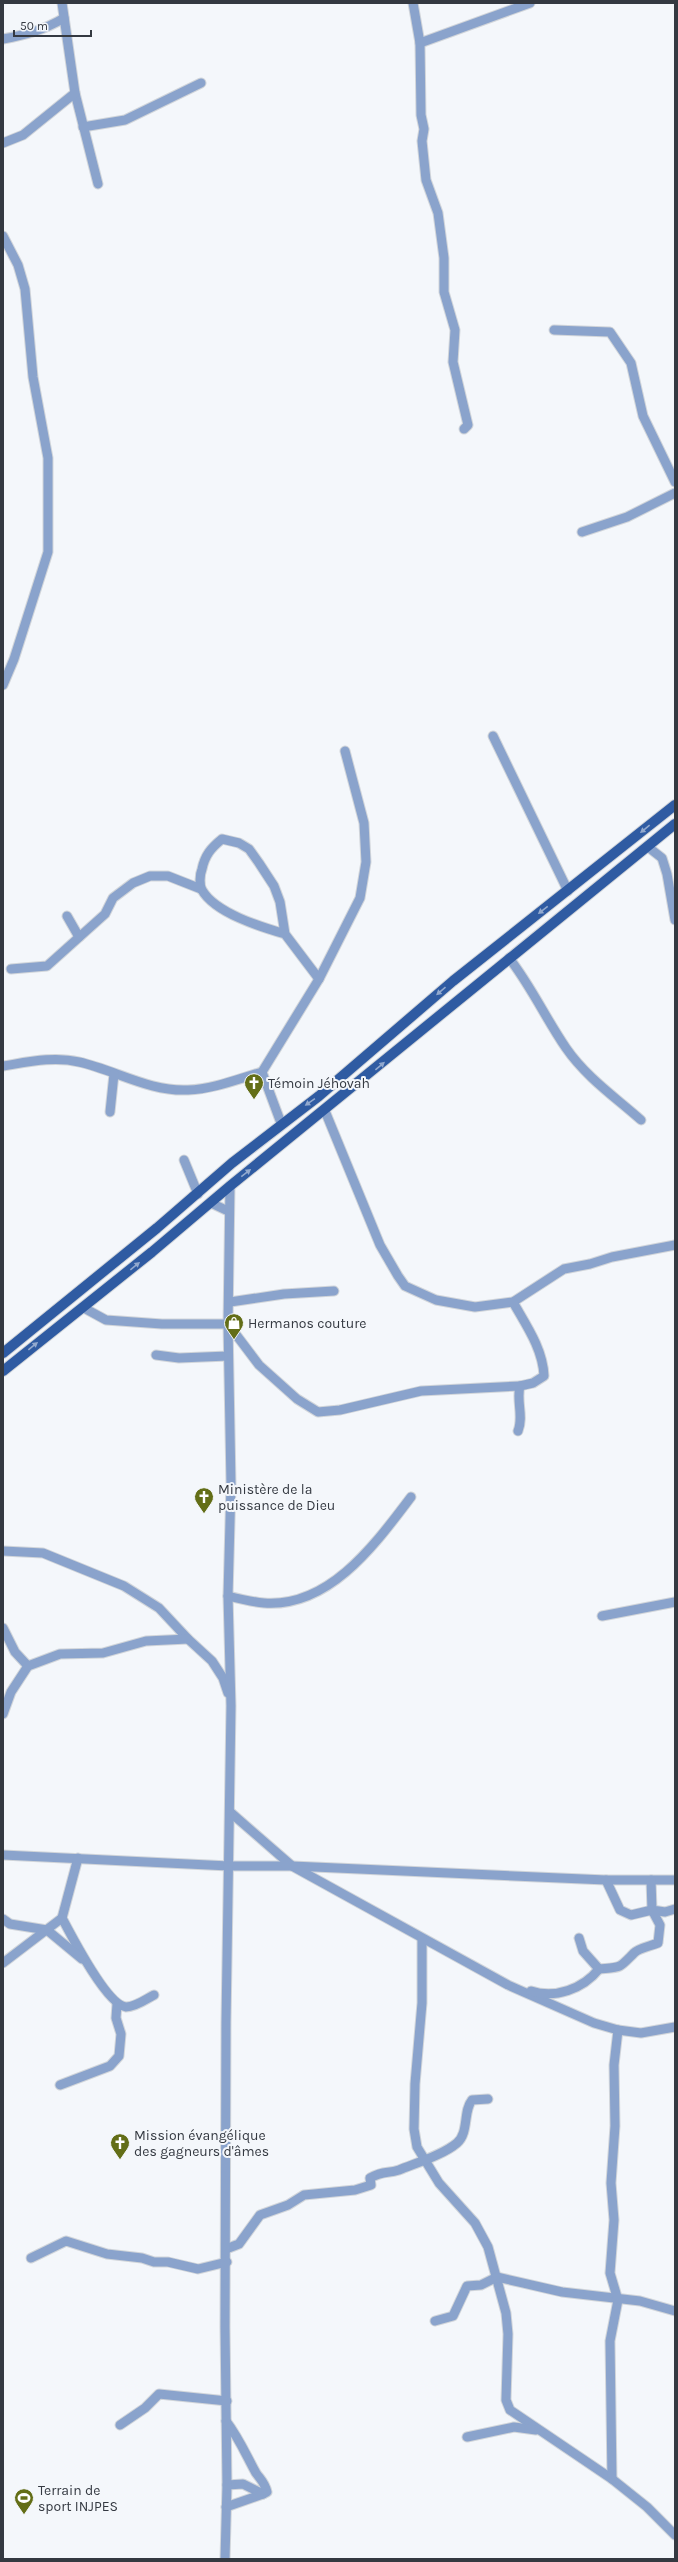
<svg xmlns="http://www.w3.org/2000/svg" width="678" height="2562" font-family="Karla,sans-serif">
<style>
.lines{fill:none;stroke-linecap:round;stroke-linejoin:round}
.minor-casing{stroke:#d1d5da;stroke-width:11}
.primary-casing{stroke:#d1d5da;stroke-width:12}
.minor{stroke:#8aa3cc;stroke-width:9}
.primary{stroke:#2f5ba2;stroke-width:10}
.oneway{fill:#92a9ce}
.labels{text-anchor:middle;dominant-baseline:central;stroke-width:4;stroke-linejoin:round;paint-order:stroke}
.poi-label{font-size:14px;fill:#343941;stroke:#f4f7fb;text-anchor:start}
</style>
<rect width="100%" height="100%" fill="#f4f7fb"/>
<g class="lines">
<g class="minor-casing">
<g id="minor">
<polyline points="62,3 75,93 98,184"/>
<polyline points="413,3 420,43 421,115 424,129 422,141 426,180 438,213 444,258 444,292 455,330 453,362 468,425 464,429"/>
<path d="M 3,39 C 25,35 44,30 64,18"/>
<polyline points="420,43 530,3"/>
<polyline points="83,127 125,120 201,83"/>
<polyline points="3,143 23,135 75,93"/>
<polyline points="3,236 18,265 25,289 33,377 48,458 48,552 14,659 3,685"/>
<polyline points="554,330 610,332 631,363 643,416 675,482"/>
<polyline points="582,532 627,517 675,493"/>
<polyline points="493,736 568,891"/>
<polyline points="648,847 662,858 667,874 675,920"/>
<polyline points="67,916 79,937"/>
<path d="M 285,934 C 261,927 215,913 202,890 C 199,885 200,874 202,869 C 205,855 211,848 222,839 L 239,843 L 249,849 L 259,863 L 274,886 L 280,902 L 285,934 L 319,979"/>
<path d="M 509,958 C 531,986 546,1019 566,1048 C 586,1077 615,1097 641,1120"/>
<polyline points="11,969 47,966 105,914 113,898 133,883 150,876 168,876 201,889"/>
<path d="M 3,1066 C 28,1062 54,1056 79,1062 C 115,1070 150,1092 188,1090 C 213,1089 238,1079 262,1072 L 319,979 L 360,898 L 366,862 L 364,823 L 345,751"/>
<polyline points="262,1072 281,1123"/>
<polyline points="325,1111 380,1245 398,1276 405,1286 436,1300 475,1307 513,1302 564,1269 590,1264 612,1257 675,1245"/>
<polyline points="110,1112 114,1074"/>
<polyline points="184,1160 198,1194"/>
<polyline points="211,1203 228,1211"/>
<polyline points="230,1302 284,1294 334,1291"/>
<path d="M 513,1302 C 526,1325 543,1349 544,1376 L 533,1383 L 520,1386 C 516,1401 524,1416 518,1431"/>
<polyline points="84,1308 106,1320 162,1324 228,1324 259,1365 297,1399 318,1412 340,1410 421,1391 520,1386"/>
<polyline points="156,1355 179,1358 228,1356"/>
<polyline points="3,1551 43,1553 124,1586 159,1608 188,1639 212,1661 223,1678 228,1693"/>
<path d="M 228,1596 C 240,1599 252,1602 264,1603 C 330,1608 376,1543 411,1497"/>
<polyline points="602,1616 675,1602"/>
<polyline points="3,1628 15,1652 28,1666"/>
<polyline points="3,1714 11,1692 28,1666 60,1654 103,1653 146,1641 188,1639"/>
<polyline points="230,1812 292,1866 508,1985 594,2023 618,2030 641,2033 675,2027"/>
<polyline points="3,1855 229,1866 292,1866 606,1880 675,1880"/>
<path d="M 78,1858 L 62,1918 C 71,1935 107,2005 126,2007 C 136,2007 146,1999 154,1995"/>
<polyline points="651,1880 652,1910 665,1912 675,1909"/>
<polyline points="3,1919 10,1924 47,1930 82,1959"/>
<path d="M 579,1938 L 583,1951 L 599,1969 C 622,1967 618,1969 634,1953 C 639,1948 651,1946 658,1943 L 660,1925 L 652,1910 L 631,1915 L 620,1910 L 606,1880"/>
<polyline points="422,1939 422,2003 415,2084 414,2129 417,2147 439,2183 475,2223 488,2247 506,2313 508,2334 506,2400 510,2410 612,2479 647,2507 675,2535"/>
<polyline points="3,1963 62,1918"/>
<path d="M 531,1991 C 555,1999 583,1989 599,1969"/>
<polyline points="60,2085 110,2066 119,2056 121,2034 116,2018 117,2004"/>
<path d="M 226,2249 L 239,2244 L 260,2215 L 288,2205 L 304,2195 L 355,2190 L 371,2185 L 370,2178 C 384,2170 387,2174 399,2170 C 416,2163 443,2155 457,2143 C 469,2133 463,2111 472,2100 L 488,2099"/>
<polyline points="31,2258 66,2241 107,2254 142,2258 154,2262 168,2262 198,2269 227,2262"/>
<polyline points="435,2321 453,2316 467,2286 481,2285 497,2277 562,2292 640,2301 675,2311"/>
<path d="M 226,2421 C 239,2438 246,2455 256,2473 C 261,2480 265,2483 267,2492 L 263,2494 L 243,2484 L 227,2485"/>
<polyline points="120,2425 145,2408 159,2394 227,2401"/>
<polyline points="467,2437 514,2427 536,2430"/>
<polyline points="612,2479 610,2341 618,2300 610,2273 614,2220 611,2183 615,2126 614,2065 618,2030"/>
<polyline points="226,2507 263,2494"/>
<polyline points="225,2559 227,2485 225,2327 226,2023 231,1706 228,1596 231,1484 228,1324 230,1186"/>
</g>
</g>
<g class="primary-casing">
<g id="primary">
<polyline points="3,1353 157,1228 232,1163 319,1096 453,981 675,805"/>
<polyline points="3,1371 152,1252 230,1186 675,824"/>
</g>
</g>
<use href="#minor" class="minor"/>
<use href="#primary" class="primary"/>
</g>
<defs><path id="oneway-solid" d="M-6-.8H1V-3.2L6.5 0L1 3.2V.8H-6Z"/></defs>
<g class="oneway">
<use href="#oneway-solid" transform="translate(645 829) rotate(141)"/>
<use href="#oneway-solid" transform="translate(543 910) rotate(142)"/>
<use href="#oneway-solid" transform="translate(441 991) rotate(139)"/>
<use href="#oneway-solid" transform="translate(380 1066) rotate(-40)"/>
<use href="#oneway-solid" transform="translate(310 1102) rotate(145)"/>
<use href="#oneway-solid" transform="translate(246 1173) rotate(-38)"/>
<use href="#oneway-solid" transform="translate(135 1266) rotate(-39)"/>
<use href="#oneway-solid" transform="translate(33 1346) rotate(-39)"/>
</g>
<defs>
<g id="church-pin" transform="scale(1)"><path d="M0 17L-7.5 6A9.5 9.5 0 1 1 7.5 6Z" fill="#636e17" stroke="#f4f7fb"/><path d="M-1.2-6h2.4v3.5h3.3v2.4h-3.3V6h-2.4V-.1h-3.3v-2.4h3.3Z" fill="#fff"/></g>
<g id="shop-pin" transform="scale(1)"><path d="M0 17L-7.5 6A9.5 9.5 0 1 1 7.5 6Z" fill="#636e17" stroke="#f4f7fb"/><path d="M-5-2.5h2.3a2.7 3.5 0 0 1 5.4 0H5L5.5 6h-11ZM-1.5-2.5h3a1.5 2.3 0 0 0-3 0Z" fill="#fff"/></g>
<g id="stadium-pin" transform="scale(1)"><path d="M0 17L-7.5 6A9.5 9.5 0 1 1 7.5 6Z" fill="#636e17" stroke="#f4f7fb"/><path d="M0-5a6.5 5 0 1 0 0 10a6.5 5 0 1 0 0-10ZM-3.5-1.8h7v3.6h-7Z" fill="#fff"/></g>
</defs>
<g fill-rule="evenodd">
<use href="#church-pin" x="254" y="1083"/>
<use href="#shop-pin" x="234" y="1323"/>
<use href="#church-pin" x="204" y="1497"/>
<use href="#church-pin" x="120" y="2143"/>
<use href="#stadium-pin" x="24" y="2498"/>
</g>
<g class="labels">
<g class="poi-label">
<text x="268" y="1083">Témoin Jéhovah</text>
<text x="248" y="1323">Hermanos couture</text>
<text x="218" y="1489">Ministère de la<tspan x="218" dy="16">puissance de Dieu</tspan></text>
<text x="134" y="2135">Mission évangélique<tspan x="134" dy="16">des gagneurs d'âmes</tspan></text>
<text x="38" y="2490">Terrain de<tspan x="38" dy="16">sport INJPES</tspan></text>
</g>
</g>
<rect width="678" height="2562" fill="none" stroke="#343941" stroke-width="8"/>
<path d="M14 30v6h77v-6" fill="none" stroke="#343941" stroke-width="2"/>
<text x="20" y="30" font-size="12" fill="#343941" stroke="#f4f7fb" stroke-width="3" paint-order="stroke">50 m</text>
</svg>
